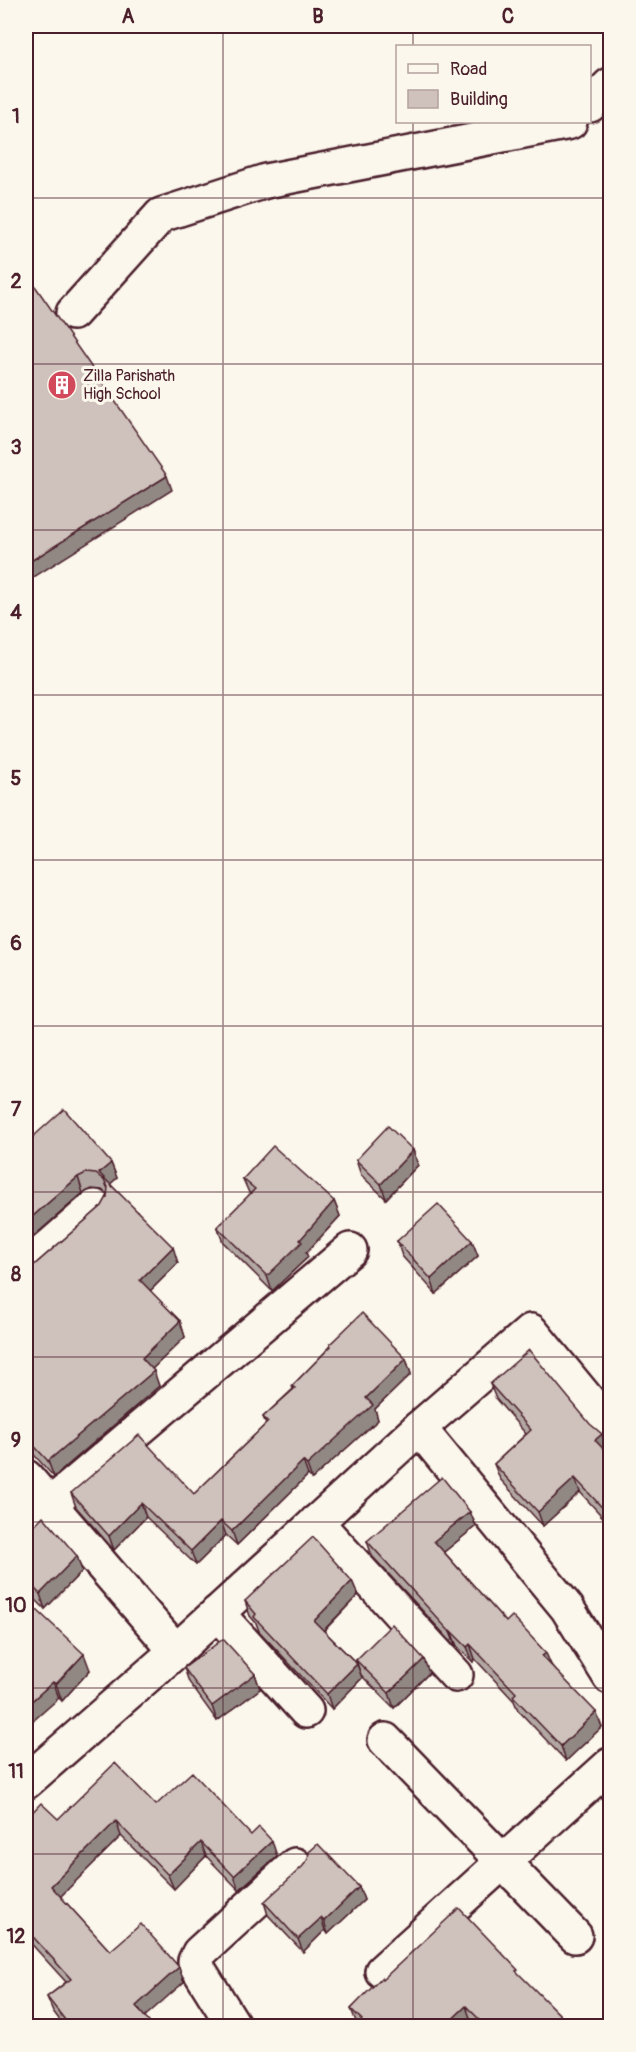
<svg xmlns="http://www.w3.org/2000/svg" width="636" height="2052" font-family="Pangolin,sans-serif">
<style>
.lines{fill:none;stroke-linecap:round;stroke-linejoin:round}
.street-casing{stroke:#4a1f2b;stroke-width:38}
.street{stroke:#fbf7ec;stroke-width:33}
.wall{fill:#b2a7a2;stroke:#4a1f2b;stroke-width:1.5}
.shaded-wall{fill:#918884;stroke:#4a1f2b;stroke-width:1.5}
.building{fill:#cfc2bc;stroke:#4a1f2b;stroke-width:1.5}
.grid{fill:none;stroke:#4a1f2b;stroke-width:1.5;stroke-opacity:0.55}
.labels{text-anchor:middle;dominant-baseline:central;stroke-width:6;stroke-linejoin:round;paint-order:stroke}
.poi-label{font-size:16px;fill:#4a1f2b;stroke:#fbf7ec;text-anchor:start}
.neatline{fill:none;stroke:#4a1f2b;stroke-width:2}
.grid-label{font-size:20px;text-anchor:middle;font-weight:bold;fill:#4a1f2b}
</style>
<rect width="100%" height="100%" fill="#fbf7ec"/>
<filter id="ink" filterUnits="userSpaceOnUse"><feTurbulence type="fractalNoise" baseFrequency=".0167" numOctaves="2"/><feDisplacementMap in="SourceGraphic" scale="12" xChannelSelector="R" yChannelSelector="G"/><feConvolveMatrix kernelMatrix="1 2 1 2 8 2 1 2 1" color-interpolation-filters="sRGB"/></filter>
<g filter="url(#ink)">
<g class="lines">
<g class="street-casing">
<g id="street">
<polyline points="590,105 610,85"/>
<polyline points="73,313 161,215 266,181 570,122"/>
<polyline points="26,1267 95,1207"/>
<polyline points="419,1428 567,1608 610,1677"/>
<polyline points="26,1477 176,1651"/>
<polyline points="316,1522 456,1675"/>
<polyline points="26,1525 350,1250"/>
<polyline points="217,1613 306,1711"/>
<polyline points="385,1740 575,1936"/>
<polyline points="26,1782 176,1651 419,1428 531,1331 610,1427"/>
<polyline points="382,1971 610,1765"/>
<polyline points="234,2026 196,1965 195,1961 199,1953 295,1865"/>
</g>
</g>
<use href="#street" class="street"/>
</g>
<g class="wall">
<polygon points="26,1143 111,1163 117,1178 110,1184 178,1263 150,1291 180,1321 185,1337 152,1369 159,1386 54,1477 26,1446 26,1269 33,1266 102,1206 107,1197 107,1194 102,1190 92,1189 83,1193 26,1243"/>
<polygon points="413,1150 418,1165 386,1199 361,1175 356,1160"/>
<polygon points="243,1179 334,1201 340,1216 306,1253 308,1257 272,1291 223,1242 217,1227 250,1195"/>
<polygon points="397,1241 472,1241 478,1256 436,1294 402,1256"/>
<polygon points="330,1344 406,1359 411,1374 375,1409 378,1420 312,1479 308,1475 237,1545 226,1535 196,1565 146,1517 114,1550 76,1507 71,1493 194,1494 266,1424 263,1417 293,1389 292,1386 331,1346"/>
<polygon points="490,1384 602,1434 607,1449 605,1450 610,1456 610,1525 580,1492 543,1526 500,1479 494,1464 526,1434 496,1399"/>
<polygon points="470,1512 476,1526 444,1552 506,1622 551,1665 602,1727 566,1761 518,1710 514,1701 475,1659 473,1662 457,1646 456,1647 372,1556 367,1541"/>
<polygon points="26,1534 77,1556 82,1571 45,1609 26,1590"/>
<polygon points="352,1581 358,1595 324,1631 357,1664 362,1678 332,1709 259,1631 256,1623 250,1616 245,1601"/>
<polygon points="26,1621 90,1670 62,1701 59,1698"/>
<polygon points="356,1660 429,1673 394,1708 361,1675"/>
<polygon points="184,1668 255,1674 260,1689 217,1721 189,1682"/>
<polygon points="156,1805 251,1835 277,1856 239,1890 206,1856 174,1889 121,1836 60,1896 110,1951 179,1967 184,1982 62,2023 53,2011 47,1997 66,1982 26,1938 26,1819 58,1819"/>
<polygon points="359,1887 364,1900 328,1934 325,1930 303,1952 268,1915 264,1902"/>
<polygon points="520,1976 571,2026 477,2026 471,2021 357,2024 351,2009 382,1980"/>
</g>
<g class="shaded-wall">
<polygon points="167,476 172,490 26,582 26,564"/>
<polygon points="413,1150 418,1165 386,1199 381,1184"/>
<polygon points="111,1163 117,1178 107,1187 104,1180 99,1173"/>
<polygon points="78,1177 83,1193 26,1243 26,1222"/>
<polygon points="334,1201 340,1216 306,1253 308,1257 272,1291 267,1276"/>
<polygon points="472,1241 478,1256 436,1294 431,1279"/>
<polygon points="173,1247 178,1263 146,1295 140,1280"/>
<polygon points="180,1321 185,1337 148,1373 142,1358"/>
<polygon points="406,1359 411,1374 375,1409 378,1420 312,1479 307,1465 366,1398"/>
<polygon points="154,1371 159,1386 54,1477 48,1461"/>
<polygon points="602,1434 607,1449 601,1455 595,1440"/>
<polygon points="303,1461 308,1475 237,1545 232,1531"/>
<polygon points="575,1478 580,1492 543,1526 538,1512"/>
<polygon points="141,1503 146,1517 114,1550 109,1536"/>
<polygon points="470,1512 476,1526 439,1556 434,1541"/>
<polygon points="221,1521 226,1535 196,1565 191,1551"/>
<polygon points="77,1556 82,1571 45,1609 40,1594"/>
<polygon points="352,1581 358,1595 319,1635 314,1621"/>
<polygon points="451,1631 457,1646 456,1647 450,1632"/>
<polygon points="470,1644 475,1659 473,1662 467,1647"/>
<polygon points="546,1653 552,1667 542,1656"/>
<polygon points="84,1654 90,1670 62,1701 56,1684"/>
<polygon points="424,1659 429,1673 394,1708 389,1693"/>
<polygon points="357,1664 362,1678 332,1709 327,1694"/>
<polygon points="255,1674 260,1689 217,1721 212,1706"/>
<polygon points="53,1682 59,1698 26,1727 26,1706"/>
<polygon points="596,1712 602,1727 566,1761 561,1746"/>
<polygon points="116,1821 121,1836 56,1901 51,1886"/>
<polygon points="272,1841 277,1856 239,1890 234,1876"/>
<polygon points="201,1842 206,1856 174,1889 168,1875"/>
<polygon points="359,1887 364,1900 328,1934 324,1921"/>
<polygon points="321,1918 325,1930 303,1952 298,1939"/>
<polygon points="179,1967 184,1982 141,2020 136,2006"/>
<polygon points="466,2006 471,2021 465,2026 445,2026"/>
</g>
<g class="building">
<polygon points="26,273 167,476 26,564"/>
<polygon points="64,1109 111,1163 99,1173 173,1247 140,1280 180,1321 142,1358 154,1371 48,1461 26,1437 26,1269 33,1266 102,1206 107,1197 108,1187 104,1180 96,1174 86,1173 78,1177 26,1222 26,1143"/>
<polygon points="388,1126 413,1150 381,1184 356,1160"/>
<polygon points="273,1146 334,1201 300,1240 302,1242 267,1276 217,1227 255,1189 243,1179"/>
<polygon points="438,1204 472,1241 431,1279 397,1241"/>
<polygon points="362,1313 406,1359 366,1398 373,1405 307,1465 303,1461 232,1531 221,1521 191,1551 141,1503 109,1536 71,1493 139,1435 194,1494 268,1422 263,1417 295,1388 292,1386 331,1346 330,1344"/>
<polygon points="529,1350 590,1424 602,1434 595,1440 610,1456 610,1516 575,1478 538,1512 494,1464 531,1430 490,1384"/>
<polygon points="442,1477 470,1512 434,1541 506,1622 512,1616 546,1653 542,1656 596,1712 561,1746 513,1696 516,1693 470,1644 467,1647 451,1631 450,1632 367,1541"/>
<polygon points="43,1516 77,1556 40,1594 26,1580 26,1534"/>
<polygon points="313,1537 352,1581 314,1621 357,1664 327,1694 254,1617 256,1614 245,1601"/>
<polygon points="37,1610 84,1654 56,1684 53,1682 26,1706 26,1621"/>
<polygon points="392,1624 424,1659 389,1693 356,1660"/>
<polygon points="223,1639 255,1674 212,1706 184,1668"/>
<polygon points="115,1763 156,1805 192,1772 251,1835 259,1827 272,1841 234,1876 201,1842 168,1875 116,1821 51,1886 110,1951 141,1924 179,1967 136,2006 152,2026 58,2026 65,2020 47,1997 71,1979 26,1929 26,1819 41,1803 58,1819"/>
<polygon points="318,1844 359,1887 324,1921 321,1918 298,1939 264,1902 303,1866 308,1859 309,1852"/>
<polygon points="459,1908 518,1970 516,1971 571,2026 486,2026 466,2006 445,2026 355,2026 362,2020 351,2009 381,1978 382,1980"/>
</g>
</g>
<path class="grid" d="M 223,26 L 223,2026M 413,26 L 413,46M 413,122 L 413,2026M 26,198 L 610,198M 26,364 L 610,364M 26,530 L 610,530M 26,695 L 610,695M 26,860 L 610,860M 26,1026 L 610,1026M 26,1192 L 610,1192M 26,1357 L 610,1357M 26,1522 L 610,1522M 26,1688 L 610,1688M 26,1854 L 610,1854"/>
<defs>
<g id="building-disc" transform="scale(1.5)"><circle r="9.5" fill="#d1495b" stroke="#fbf7ec"/><path d="M-4-6H4V6H1V3H-1V6H-4ZM-2.5-4.3h1.7v1.8h-1.7ZM.8-4.3h1.7v1.8H.8ZM-2.5-1h1.7V.8h-1.7ZM.8-1h1.7V.8H.8Z" fill="#fff"/></g>
</defs>
<g fill-rule="evenodd">
<use href="#building-disc" x="62" y="385"/>
</g>
<g class="labels">
<g class="poi-label">
<text x="83" y="376">Zilla Parishath<tspan x="83" dy="18">High School</tspan></text>
</g>
</g>
<rect width="636" height="2052" fill="none" stroke="#fbf7ec" stroke-width="66"/>
<rect x="396" y="45" width="195" height="78" fill="#fbf7ec" stroke="#b4a19f" stroke-width="1.5"/>
<rect x="408" y="64" width="30" height="9" fill="#fbf7ec" stroke="#b4a19f" stroke-width="1.5"/>
<text x="450" y="75" font-size="18" fill="#4a1f2b">Road</text>
<rect x="408" y="90" width="30" height="18" fill="#cfc2bc" stroke="#b4a19f" stroke-width="1.5"/>
<text x="450" y="105" font-size="18" fill="#4a1f2b">Building</text>
<rect x="33" y="33" width="570" height="1986" class="neatline"/>
<g class="grid-label">
<text x="128" y="23">A</text>
<text x="318" y="23">B</text>
<text x="508" y="23">C</text>
<text x="16" y="123">1</text>
<text x="16" y="288">2</text>
<text x="16" y="454">3</text>
<text x="16" y="619">4</text>
<text x="16" y="785">5</text>
<text x="16" y="950">6</text>
<text x="16" y="1116">7</text>
<text x="16" y="1281">8</text>
<text x="16" y="1447">9</text>
<text x="16" y="1612">10</text>
<text x="16" y="1778">11</text>
<text x="16" y="1943">12</text>
</g>
</svg>
